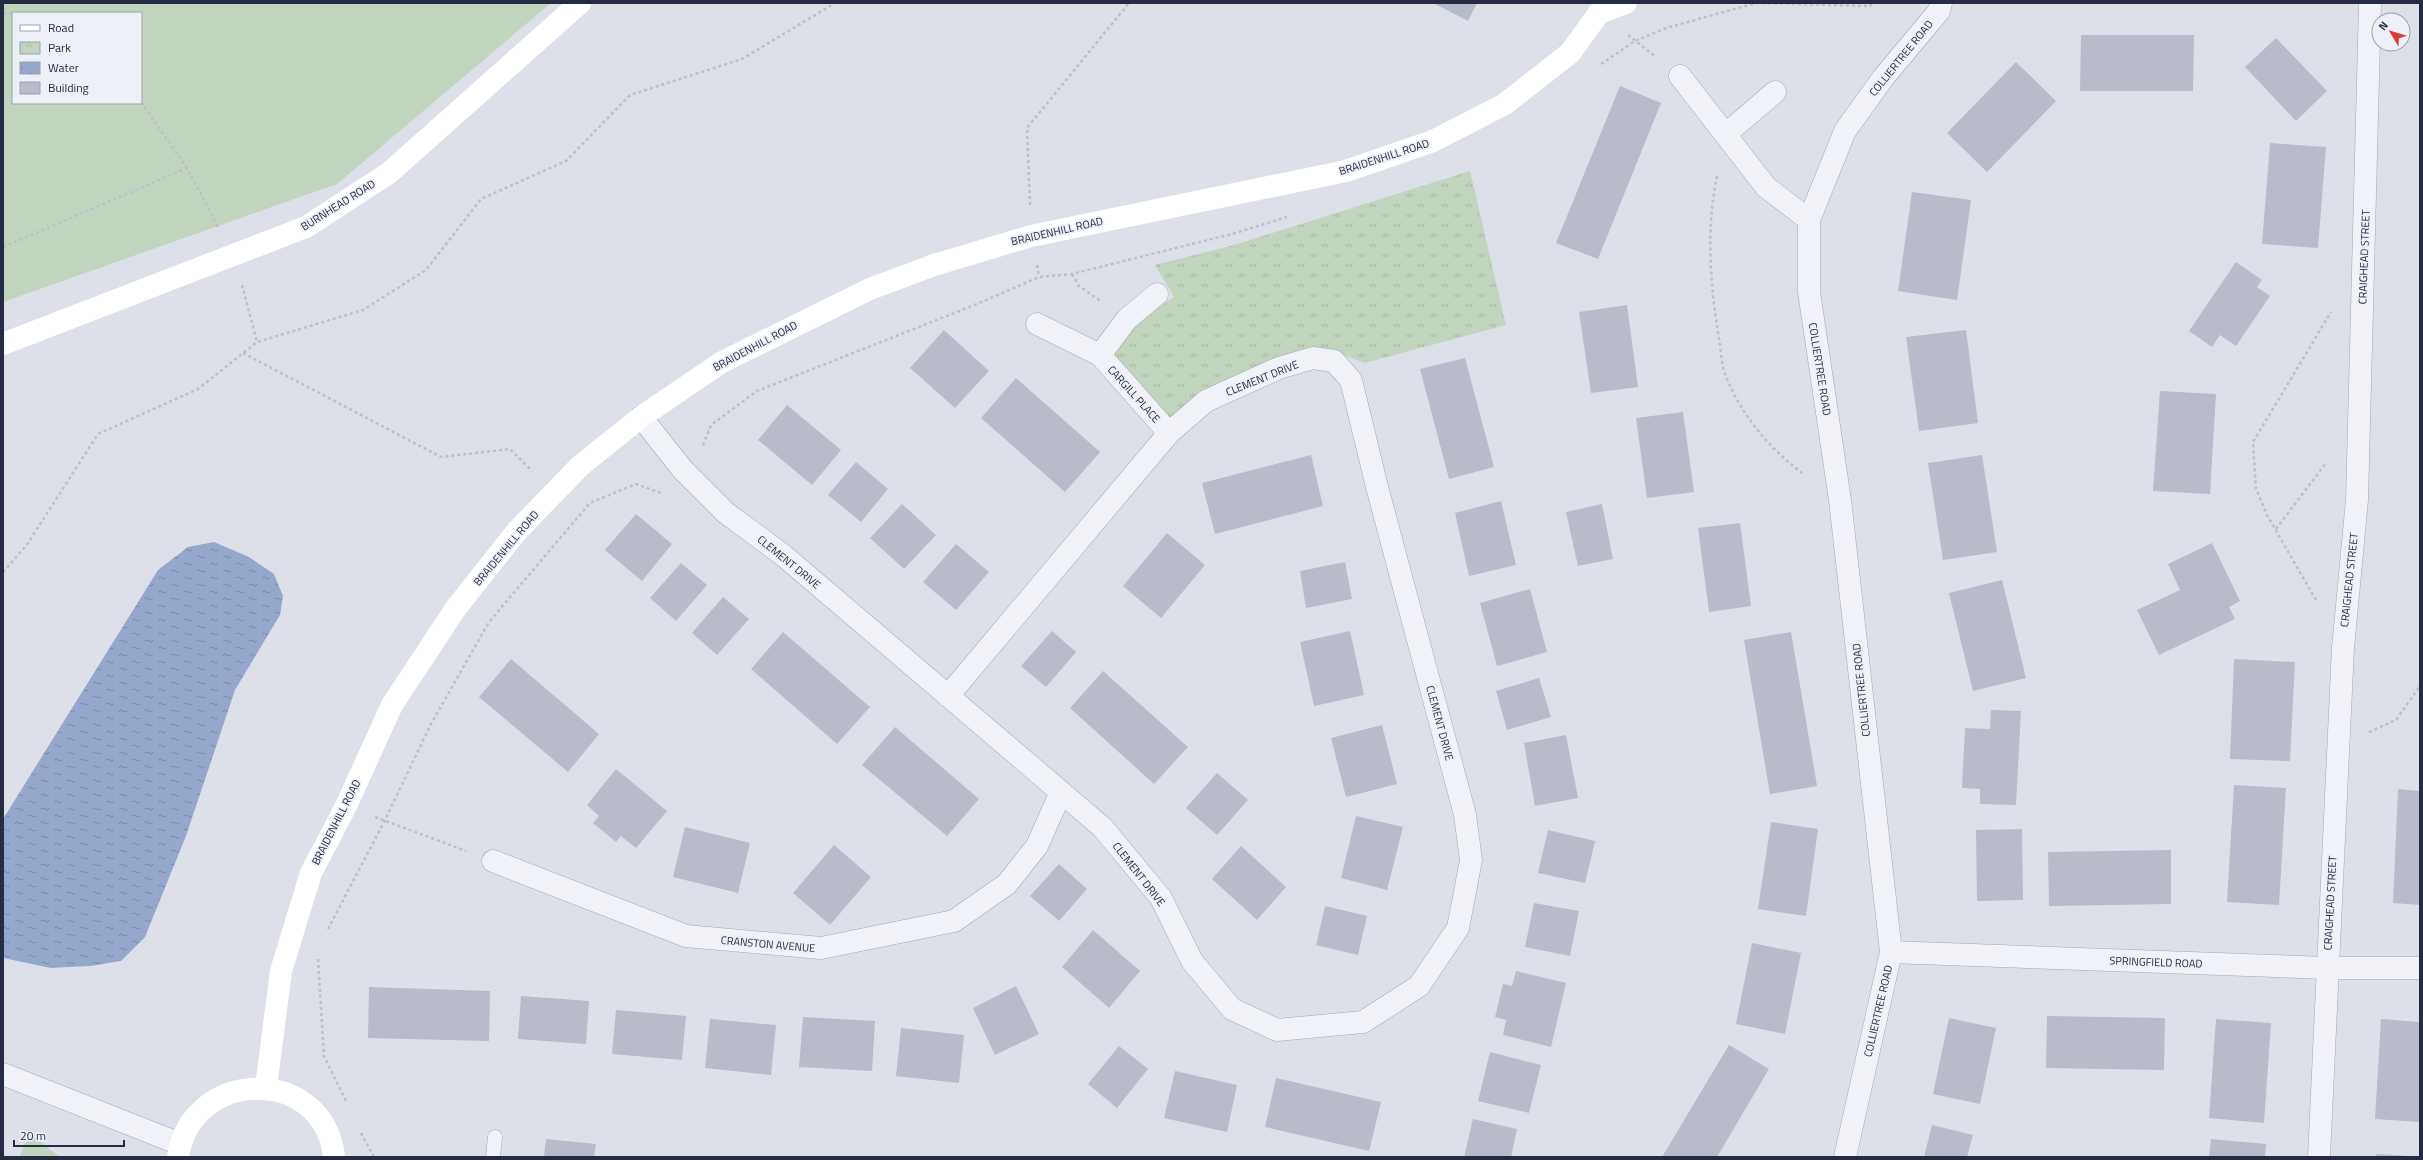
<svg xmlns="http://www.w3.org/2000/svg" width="2423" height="1160" font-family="'Titillium Web',sans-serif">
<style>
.green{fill:#c0d4be;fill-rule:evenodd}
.park{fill:url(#park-tufts)}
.water{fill:url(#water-ripples)}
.building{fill:#b8bbc9}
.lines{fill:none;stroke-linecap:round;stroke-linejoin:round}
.lane-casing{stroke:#a3a6b4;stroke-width:15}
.street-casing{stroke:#a3a6b4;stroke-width:23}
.path{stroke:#bcbec8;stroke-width:2.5;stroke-dasharray:3 3;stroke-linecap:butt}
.lane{stroke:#f1f2f7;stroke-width:14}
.street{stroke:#f1f2f7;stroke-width:22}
.secondary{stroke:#fff;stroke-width:22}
.labels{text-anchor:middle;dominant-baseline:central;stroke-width:3.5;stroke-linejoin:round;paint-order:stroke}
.street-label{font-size:11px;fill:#252b42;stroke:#edf0f7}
</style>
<defs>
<pattern id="park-tufts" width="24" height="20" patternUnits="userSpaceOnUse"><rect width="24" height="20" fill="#c0d4be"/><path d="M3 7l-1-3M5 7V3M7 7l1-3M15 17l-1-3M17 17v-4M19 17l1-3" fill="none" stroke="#a5b6a4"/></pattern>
<pattern id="water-ripples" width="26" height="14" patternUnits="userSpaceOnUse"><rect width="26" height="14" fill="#95a7cd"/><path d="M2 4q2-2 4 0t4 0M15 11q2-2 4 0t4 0" fill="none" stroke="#7988a8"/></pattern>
</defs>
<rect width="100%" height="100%" fill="#dee0e9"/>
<g class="green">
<path d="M 3,3 L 551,3 L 337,184 L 3,302 ZM 13,13 L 141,13 L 141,103 L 13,103 Z"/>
<polygon points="30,1134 60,1157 19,1157"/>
</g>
<polygon class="park" points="1470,171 1506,325 1365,363 1338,353 1170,419 1108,351 1132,323 1174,297 1155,265 1234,245"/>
<polygon class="water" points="214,542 249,557 274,574 283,596 280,615 235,690 186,836 145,937 121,961 90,966 51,968 3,958 3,819 158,570 188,547"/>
<g class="building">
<polygon points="1433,3 1477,3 1468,21"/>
<polygon points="2081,35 2194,35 2193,91 2080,91"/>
<polygon points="2276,38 2327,91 2296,121 2245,67"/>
<polygon points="2016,62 2056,101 1987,172 1947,133"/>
<polygon points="1620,86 1661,103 1598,259 1556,243"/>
<polygon points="2270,143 2326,147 2318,248 2262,244"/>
<polygon points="1912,192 1971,200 1957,300 1898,291"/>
<polygon points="2236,262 2262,280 2257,287 2270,296 2236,346 2220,335 2212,347 2189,331"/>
<polygon points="1627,305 1638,387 1591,393 1579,312"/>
<polygon points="944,330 989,371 955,408 910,368"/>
<polygon points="1966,330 1978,423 1919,431 1906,337"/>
<polygon points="1465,358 1494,467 1449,479 1420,369"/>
<polygon points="1016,378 1100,452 1065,492 981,418"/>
<polygon points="2160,391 2216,394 2210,494 2153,491"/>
<polygon points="787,405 841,450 812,485 758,440"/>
<polygon points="1683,412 1694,492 1647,498 1636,418"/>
<polygon points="1311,455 1323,506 1215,534 1202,483"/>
<polygon points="1982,455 1997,552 1943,560 1928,463"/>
<polygon points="856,462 888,489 861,522 828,495"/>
<polygon points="1501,501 1516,565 1469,576 1455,513"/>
<polygon points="902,504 936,535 904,569 870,538"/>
<polygon points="1602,504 1613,559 1578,566 1566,512"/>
<polygon points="636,514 672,544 642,581 605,550"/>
<polygon points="1740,523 1751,606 1709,612 1698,528"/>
<polygon points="1167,533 1205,565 1161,618 1123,586"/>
<polygon points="2212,543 2240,601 2229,607 2235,619 2159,655 2137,610 2180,590 2168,564"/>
<polygon points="956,544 989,572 956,610 923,582"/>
<polygon points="1345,562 1352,599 1306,608 1300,571"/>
<polygon points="681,563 707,585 676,621 650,598"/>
<polygon points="2002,580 2026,678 1973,691 1949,593"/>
<polygon points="1530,589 1547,652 1497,666 1480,603"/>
<polygon points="723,597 749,619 717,655 692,633"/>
<polygon points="1052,631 1076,652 1046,687 1021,666"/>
<polygon points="1350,631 1364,695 1314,706 1300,642"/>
<polygon points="783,632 870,707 837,744 751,669"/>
<polygon points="1791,632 1817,786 1770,794 1744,640"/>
<polygon points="511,659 599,734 568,772 479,697"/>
<polygon points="2234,659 2295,662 2290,761 2230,759"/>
<polygon points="1103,671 1188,747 1154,784 1070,708"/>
<polygon points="1539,678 1551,717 1507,730 1496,691"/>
<polygon points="1991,710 2021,711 2016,805 1980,804 1980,789 1962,788 1965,728 1990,729"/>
<polygon points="1382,725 1397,784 1346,797 1331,738"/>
<polygon points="895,727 979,799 947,836 862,765"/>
<polygon points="1566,735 1578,798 1535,806 1524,743"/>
<polygon points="616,769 667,811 636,848 621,836 616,842 593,823 599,816 587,805"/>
<polygon points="1217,773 1248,800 1217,835 1186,808"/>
<polygon points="2234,785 2286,788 2279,905 2227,902"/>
<polygon points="2398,789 2420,791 2420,905 2393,903"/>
<polygon points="1356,816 1403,827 1387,890 1341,878"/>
<polygon points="1771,822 1818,829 1806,916 1758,909"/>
<polygon points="685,827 750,843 738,893 673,877"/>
<polygon points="2022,829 2023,900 1977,901 1976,830"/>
<polygon points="1548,830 1595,841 1585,883 1538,873"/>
<polygon points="834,845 871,877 830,925 793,893"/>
<polygon points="1241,846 1286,887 1257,920 1212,879"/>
<polygon points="2171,850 2171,904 2049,906 2048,852"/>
<polygon points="1059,864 1087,889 1059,921 1030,896"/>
<polygon points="1534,903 1579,911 1570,956 1525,947"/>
<polygon points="1325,906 1367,916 1358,955 1316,945"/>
<polygon points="1093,930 1140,971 1109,1008 1062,967"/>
<polygon points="1752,943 1801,953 1785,1034 1736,1024"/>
<polygon points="1516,971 1566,983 1551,1047 1503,1035 1506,1020 1495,1017 1503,984 1512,986"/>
<polygon points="1016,986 1039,1034 995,1055 973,1008"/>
<polygon points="369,987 490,991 489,1041 368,1038"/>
<polygon points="521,996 589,1001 586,1044 518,1039"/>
<polygon points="616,1010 686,1016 682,1060 612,1054"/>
<polygon points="2047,1016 2165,1018 2164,1070 2046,1068"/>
<polygon points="803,1017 875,1021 872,1071 799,1067"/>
<polygon points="1949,1018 1996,1028 1980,1104 1933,1094"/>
<polygon points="710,1019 776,1025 771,1075 705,1068"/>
<polygon points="2216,1019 2271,1023 2264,1123 2209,1118"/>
<polygon points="2381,1019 2420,1022 2420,1122 2375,1119"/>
<polygon points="901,1028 964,1035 959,1083 896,1076"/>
<polygon points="1729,1045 1769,1069 1717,1157 1662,1157"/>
<polygon points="1119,1046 1148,1069 1117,1108 1088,1084"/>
<polygon points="1490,1052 1541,1065 1529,1113 1478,1101"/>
<polygon points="1175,1071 1237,1085 1227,1132 1164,1118"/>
<polygon points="1276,1078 1381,1102 1369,1151 1265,1127"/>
<polygon points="1473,1119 1517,1129 1511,1157 1464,1157"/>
<polygon points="1932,1125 1973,1135 1967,1157 1924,1157"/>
<polygon points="546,1139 596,1144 594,1157 544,1157"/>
<polygon points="2211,1139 2266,1144 2265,1157 2209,1157"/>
<polygon points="2376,1154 2409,1156 2409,1157 2376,1157"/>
</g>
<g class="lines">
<g class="lane-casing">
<polyline id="lane" points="493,1157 495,1137"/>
</g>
<g class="street-casing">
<g id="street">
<polyline points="1680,76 1766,187 1809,220"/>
<polyline points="1726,134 1775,92"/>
<polyline points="1037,324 1100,355 1169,433"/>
<polyline points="1100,355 1127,319 1157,294"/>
<polyline points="641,417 683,470 726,513 783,555 1102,827 1161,898 1192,961 1232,1009 1277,1030 1363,1022 1419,986 1458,928 1471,860 1465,815 1377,487 1351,380 1334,361 1313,358 1279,368 1206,401 1169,433 948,696"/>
<polyline points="493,861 686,936 821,948 954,921 1007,884 1037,846 1061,792"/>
<polyline points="1891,952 2326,968 2420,968"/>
<polyline points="3,1074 180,1144"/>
<polyline points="1845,1157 1891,952 1840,500 1809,292 1809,220 1845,131 1883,78 1939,11 1941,3"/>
<polyline points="2319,1157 2343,648 2357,500 2370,3"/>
</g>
</g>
<g class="path">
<polyline points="3,13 13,14"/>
<polyline points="1628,35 1656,57"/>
<polyline points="1601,64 1635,41 1666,28 1756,3 1870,6 1873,3"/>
<polyline points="141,102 187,168 218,227"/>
<path d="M 1717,176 C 1706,229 1710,285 1719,339 C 1721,349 1721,361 1724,371 C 1739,413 1770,450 1805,475"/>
<polyline points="1030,205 1027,128 1129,3"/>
<polyline points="3,247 187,168"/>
<polyline points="1037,265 1039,277"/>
<polyline points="1072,274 1079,286 1102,302"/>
<polyline points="242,285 257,342"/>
<polyline points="243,353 441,457 510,449 532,471"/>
<polyline points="703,445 711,425 757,391 977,304 1039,277 1072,274 1232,234 1287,217"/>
<polyline points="2276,529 2326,463"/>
<polyline points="3,572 26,546 98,434 198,389 257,342 363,310 426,270 481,199 566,161 630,95 742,59 835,3"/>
<polyline points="2316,600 2267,515 2256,489 2253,442 2331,312"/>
<polyline points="2369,732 2396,720 2420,686"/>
<polyline points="375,817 466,851"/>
<polyline points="328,929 385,820 431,724 489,622 590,503 636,484 661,493"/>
<polyline points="318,959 324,1056 346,1101"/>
<polyline points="361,1133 374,1157"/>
</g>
<use href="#lane" class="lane"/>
<use href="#street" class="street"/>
<g class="secondary">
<polyline points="1599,13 1626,3"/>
<polyline points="3,344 306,227 389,173 580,3"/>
<polyline points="266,1087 281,971 311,873 346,806 392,705 456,608 517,531 580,466 641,417 722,362 870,289 934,265 1031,236 1346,171 1433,141 1505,104 1570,53 1599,13"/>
<path d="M 178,1157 C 191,1067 324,1065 334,1157"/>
</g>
</g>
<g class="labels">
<g class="street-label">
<text transform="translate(1901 58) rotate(-51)">COLLIERTREE ROAD</text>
<text transform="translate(1384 157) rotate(-18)">BRAIDENHILL ROAD</text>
<text transform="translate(338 205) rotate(-32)">BURNHEAD ROAD</text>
<text transform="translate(1057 231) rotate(-13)">BRAIDENHILL ROAD</text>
<text transform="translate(2364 257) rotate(-88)">CRAIGHEAD STREET</text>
<text transform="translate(755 346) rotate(-28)">BRAIDENHILL ROAD</text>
<text transform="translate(1820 369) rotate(81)">COLLIERTREE ROAD</text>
<text transform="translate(1262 378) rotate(-22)">CLEMENT DRIVE</text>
<text transform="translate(1134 394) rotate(48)">CARGILL PLACE</text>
<text transform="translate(506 548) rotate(-50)">BRAIDENHILL ROAD</text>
<text transform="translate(789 562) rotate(39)">CLEMENT DRIVE</text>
<text transform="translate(2349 580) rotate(-84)">CRAIGHEAD STREET</text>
<text transform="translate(1861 690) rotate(-96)">COLLIERTREE ROAD</text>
<text transform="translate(1440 723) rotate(75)">CLEMENT DRIVE</text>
<text transform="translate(336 822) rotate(-63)">BRAIDENHILL ROAD</text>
<text transform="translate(1139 874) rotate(52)">CLEMENT DRIVE</text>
<text transform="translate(2330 903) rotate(-87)">CRAIGHEAD STREET</text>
<text transform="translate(768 944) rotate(5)">CRANSTON AVENUE</text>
<text transform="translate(2156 962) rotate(2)">SPRINGFIELD ROAD</text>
<text transform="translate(1878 1011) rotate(-77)">COLLIERTREE ROAD</text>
</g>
</g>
<rect width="2423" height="1160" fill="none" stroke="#252b42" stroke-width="8"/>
<rect x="12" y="12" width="130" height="92" fill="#edf0f7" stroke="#9da1af"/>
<rect x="20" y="25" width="20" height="6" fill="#ffffff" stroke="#9da1af"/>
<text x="48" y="32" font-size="12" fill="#252b42">Road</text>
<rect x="20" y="42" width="20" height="12" fill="url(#park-tufts)" stroke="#9da1af"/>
<text x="48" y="52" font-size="12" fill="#252b42">Park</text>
<rect x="20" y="62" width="20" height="12" fill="url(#water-ripples)" stroke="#9da1af"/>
<text x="48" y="72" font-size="12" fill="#252b42">Water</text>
<rect x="20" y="82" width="20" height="12" fill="#b8bbc9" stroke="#9da1af"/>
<text x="48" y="92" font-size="12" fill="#252b42">Building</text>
<g transform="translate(2391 32) rotate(308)"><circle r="19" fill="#edf0f7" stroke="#9da1af"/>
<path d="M0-3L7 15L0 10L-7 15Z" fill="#dc3835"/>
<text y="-6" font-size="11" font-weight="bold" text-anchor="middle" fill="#252b42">N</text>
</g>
<path d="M14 1140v6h110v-6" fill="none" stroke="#252b42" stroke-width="2"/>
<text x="20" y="1140" font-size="12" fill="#252b42" stroke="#edf0f7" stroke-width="3" paint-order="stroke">20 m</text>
</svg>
